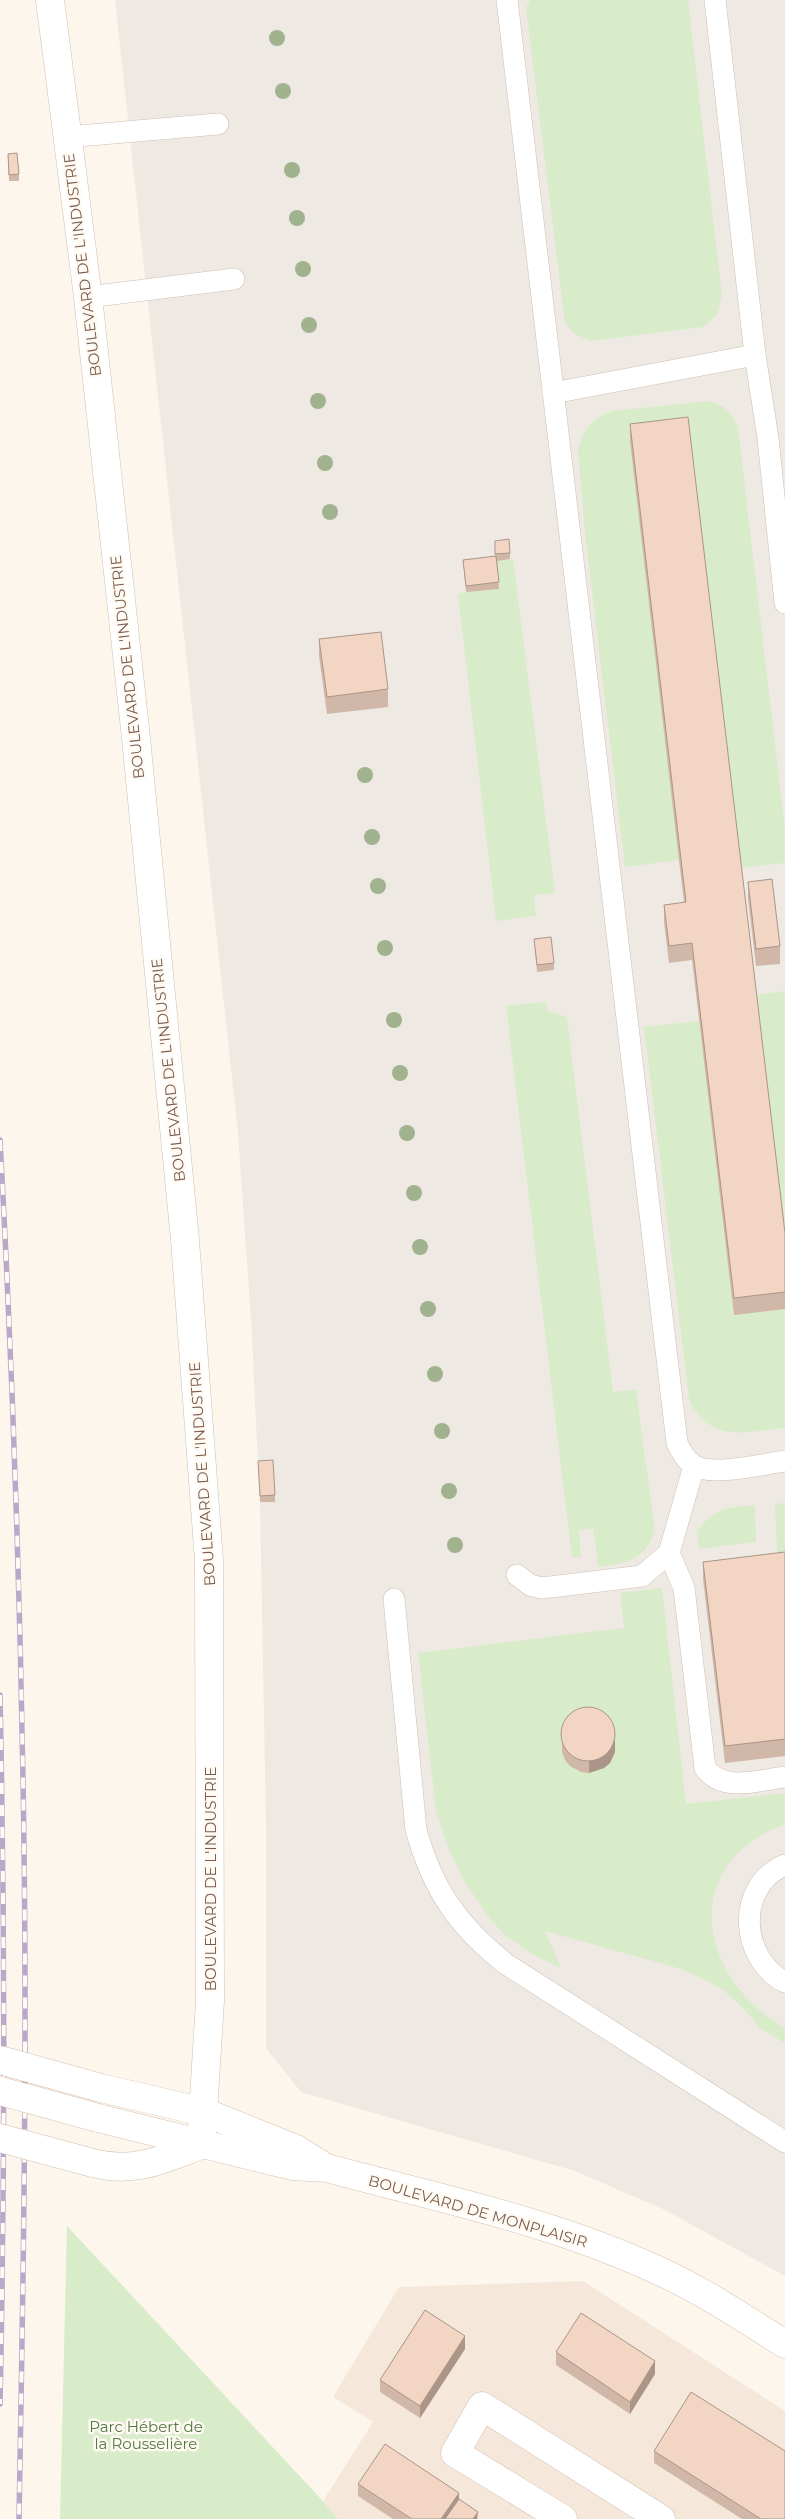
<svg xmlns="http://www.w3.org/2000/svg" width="785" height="2519" font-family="Montserrat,sans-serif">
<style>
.residential{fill:#f5e8da}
.industrial{fill:#efe9e4}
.green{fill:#d8ecc9}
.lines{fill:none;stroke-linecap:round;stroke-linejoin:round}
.service-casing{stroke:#d1beb0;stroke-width:22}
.minor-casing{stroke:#d1beb0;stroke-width:29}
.tertiary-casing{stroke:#d1beb0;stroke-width:29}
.secondary-casing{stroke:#d6c0b0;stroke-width:29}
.service{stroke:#fff;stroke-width:21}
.minor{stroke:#fff;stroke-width:28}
.tertiary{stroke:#fff;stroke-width:28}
.secondary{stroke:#fff;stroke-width:28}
.rail-casing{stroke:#b9a8c9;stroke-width:5.5}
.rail{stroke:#fffaf3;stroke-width:4;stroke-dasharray:11;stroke-linecap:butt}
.minor-bridge-casing{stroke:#d1beb0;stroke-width:29;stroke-linecap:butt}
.secondary-bridge-casing{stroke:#d6c0b0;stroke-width:29;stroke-linecap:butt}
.minor-bridge{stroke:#fff;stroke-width:28}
.secondary-bridge{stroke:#fff;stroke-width:28}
.tree{fill:#a0b28e}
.wall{fill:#d1b7a8}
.shaded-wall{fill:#aa9588}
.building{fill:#f3d5c3;stroke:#aa9588}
.labels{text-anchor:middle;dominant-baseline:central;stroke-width:5;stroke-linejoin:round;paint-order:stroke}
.street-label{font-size:15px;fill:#7a5c4d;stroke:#fffaf3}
.park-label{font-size:15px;fill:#537a41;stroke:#fffaf3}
</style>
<rect width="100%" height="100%" fill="#fdf6ec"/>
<polygon class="residential" points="583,2281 785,2411 785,2519 338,2519 323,2501 373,2422 333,2397 399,2287"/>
<polygon class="industrial" points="115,0 785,0 785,2276 665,2210 575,2171 301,2092 266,2048 266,1823 260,1502 275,1501 258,1467 252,1334 238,1133"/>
<g class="green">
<polygon points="530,0 688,0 722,296 717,315 703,327 591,341 575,334 565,323 526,8"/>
<path d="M 707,401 C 724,404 733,412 738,428 L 785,829 L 785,863 L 739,868 L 680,860 L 625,867 L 585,533 L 578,450 C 583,429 592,418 613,411 Z"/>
<polygon points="513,559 555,893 534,895 536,916 496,921 458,594 466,592 496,561"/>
<polygon points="785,991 785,1250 755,995"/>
<path d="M 546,1002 L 548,1011 L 567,1017 L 613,1392 L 636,1389 L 655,1531 C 644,1561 628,1563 598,1567 L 593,1528 L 579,1530 L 581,1557 L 572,1558 L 506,1006 Z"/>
<path d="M 699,1021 L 734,1314 L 785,1309 L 785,1428 C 743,1432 712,1444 689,1400 L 644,1027 Z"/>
<polygon points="785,1503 785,1570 778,1570 775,1504"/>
<path d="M 755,1505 L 756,1542 L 699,1549 L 697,1531 C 717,1506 725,1508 755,1505 Z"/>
<path d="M 662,1588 L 686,1804 L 785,1793 L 785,1824 C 678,1864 697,1977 785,2028 L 785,2043 L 761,2029 L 743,2008 L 723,1990 L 702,1978 L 681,1969 L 545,1931 L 561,1968 L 532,1954 L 506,1936 L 490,1919 L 464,1881 L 448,1847 L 436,1811 L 418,1653 L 624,1628 L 620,1593 Z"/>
<polygon points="67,2226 323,2501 338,2519 60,2519"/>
</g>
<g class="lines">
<g class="service-casing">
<g id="service">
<path d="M 507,0 L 677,1443 C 681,1452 685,1459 693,1465 C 711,1477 763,1464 785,1461"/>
<polyline points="715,0 755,355 768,438 785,603"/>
<polyline points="67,137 218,124"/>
<polyline points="88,297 234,279"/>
<polyline points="553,393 755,355"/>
<path d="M 669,1553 L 684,1588 L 705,1768 C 723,1793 759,1780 785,1777"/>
<polyline points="517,1575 530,1585 542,1588 642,1576 669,1553 694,1466"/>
<path d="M 394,1599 L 416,1830 C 433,1890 458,1926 506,1964 L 785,2142"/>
<path d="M 785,1865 C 735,1886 740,1959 785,1982"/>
</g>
</g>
<g class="minor-casing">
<g id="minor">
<path d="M 93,2163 C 135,2174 163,2159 201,2145"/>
<polyline points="563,2519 455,2453 482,2406 661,2519"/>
</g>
</g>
<g class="tertiary-casing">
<polyline id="tertiary" points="50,0 88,297 136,738 185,1240 209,1561 210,2001 201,2145"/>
</g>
<g class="secondary-casing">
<g id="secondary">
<polyline points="101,2088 204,2112 296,2149 320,2164"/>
<path d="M 98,2118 L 292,2166 L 327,2168 C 437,2198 552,2221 657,2270 C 702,2290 743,2318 785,2344"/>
</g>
</g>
<use href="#service" class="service"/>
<use href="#minor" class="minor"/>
<use href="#tertiary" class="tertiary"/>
<use href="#secondary" class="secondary"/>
<g class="rail-casing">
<g id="rail">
<path d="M 0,1140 C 13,1376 21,1611 24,1847 C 27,2071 23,2295 19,2519"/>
<path d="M 0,1695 C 5,1931 5,2168 0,2404"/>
</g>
</g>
<use href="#rail" class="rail"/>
<g class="minor-bridge-casing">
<polyline id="minor-bridge" points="0,2138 93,2163"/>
</g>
<g class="secondary-bridge-casing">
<g id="secondary-bridge">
<polyline points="0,2060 101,2088"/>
<polyline points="0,2091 98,2118"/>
</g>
</g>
<use href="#minor-bridge" class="minor-bridge"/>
<use href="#secondary-bridge" class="secondary-bridge"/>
</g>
<g class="tree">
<circle cx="277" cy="38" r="8"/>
<circle cx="283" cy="91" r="8"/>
<circle cx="292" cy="170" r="8"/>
<circle cx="297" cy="218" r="8"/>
<circle cx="303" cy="269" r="8"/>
<circle cx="309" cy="325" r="8"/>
<circle cx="318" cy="401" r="8"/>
<circle cx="325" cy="463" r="8"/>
<circle cx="330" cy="512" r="8"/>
<circle cx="365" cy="775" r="8"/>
<circle cx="372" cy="837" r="8"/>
<circle cx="378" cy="886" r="8"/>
<circle cx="385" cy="948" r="8"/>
<circle cx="394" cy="1020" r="8"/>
<circle cx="400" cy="1073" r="8"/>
<circle cx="407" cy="1133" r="8"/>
<circle cx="414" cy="1193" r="8"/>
<circle cx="420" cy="1247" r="8"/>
<circle cx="428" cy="1309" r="8"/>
<circle cx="435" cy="1374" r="8"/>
<circle cx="442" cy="1431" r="8"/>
<circle cx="449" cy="1491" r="8"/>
<circle cx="455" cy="1545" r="8"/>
</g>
<g class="wall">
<polygon points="8,154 19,174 19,181 9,181"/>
<polygon points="630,424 785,1233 785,1309 734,1315 692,960 669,963 664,922 664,905 684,903 630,441"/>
<polygon points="495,541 510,553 510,559 497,561 499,589 466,592 463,560 495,556"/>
<polygon points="319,639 388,689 388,707 327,714 319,656"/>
<polygon points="748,882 780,946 780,964 756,966 748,899"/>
<polygon points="534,939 554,963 554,970 537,972"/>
<polygon points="258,1461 275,1495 275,1502 260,1502"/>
<polygon points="785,1552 785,1756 725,1763 703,1579 703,1562"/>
<polygon points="562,1728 615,1752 610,1763 604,1768 589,1773 581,1772 570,1766 565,1760 562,1752"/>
<polygon points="465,2349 420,2418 380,2392 380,2380"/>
<polygon points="556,2352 655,2374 630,2414 556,2365"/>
<polygon points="654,2451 785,2519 742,2519 654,2463"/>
<polygon points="358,2484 459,2499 478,2518 477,2519 393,2519 358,2496"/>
</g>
<g class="shaded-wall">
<polygon points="615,1740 615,1752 610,1763 604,1768 589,1773 589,1761"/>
<polygon points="465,2336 465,2349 420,2418 420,2406"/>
<polygon points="655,2361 655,2374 630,2414 630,2402"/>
<polygon points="459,2493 459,2506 450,2519 441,2519"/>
<polygon points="478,2512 477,2519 473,2519"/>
</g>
<g class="building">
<polygon points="17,153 19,174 9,175 8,154"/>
<polygon points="688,417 785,1233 785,1292 734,1298 692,943 669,946 664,905 686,902 630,424"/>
<polygon points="509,539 510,553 495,554 495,541"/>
<polygon points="496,556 499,582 466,586 463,560"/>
<polygon points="381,632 388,689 327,697 319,639"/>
<polygon points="772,879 780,946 756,949 748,882"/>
<polygon points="551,937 554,963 537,965 534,939"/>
<polygon points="273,1460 275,1495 260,1496 258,1461"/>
<polygon points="785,1552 785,1739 725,1746 703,1562"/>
<circle cx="588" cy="1734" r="27"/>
<polygon points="425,2310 465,2336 420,2406 380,2380"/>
<polygon points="581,2313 655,2361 630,2402 556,2352"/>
<polygon points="691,2392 785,2451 785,2519 761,2519 654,2451"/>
<polygon points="385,2444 459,2493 441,2519 412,2519 358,2484"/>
<polygon points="459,2499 478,2512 473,2519 445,2519"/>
</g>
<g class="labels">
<g class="street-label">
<text transform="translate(82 265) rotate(-97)">BOULEVARD DE L'INDUSTRIE</text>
<text transform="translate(127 667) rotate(-96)">BOULEVARD DE L'INDUSTRIE</text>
<text transform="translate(168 1070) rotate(-96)">BOULEVARD DE L'INDUSTRIE</text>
<text transform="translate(202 1474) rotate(-94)">BOULEVARD DE L'INDUSTRIE</text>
<text transform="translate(210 1879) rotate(-90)">BOULEVARD DE L'INDUSTRIE</text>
<text transform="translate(478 2211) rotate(16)">BOULEVARD DE MONPLAISIR</text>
</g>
<g class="park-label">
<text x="146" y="2426">Parc Hébert de<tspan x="146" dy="17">la Rousselière</tspan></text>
</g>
</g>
</svg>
